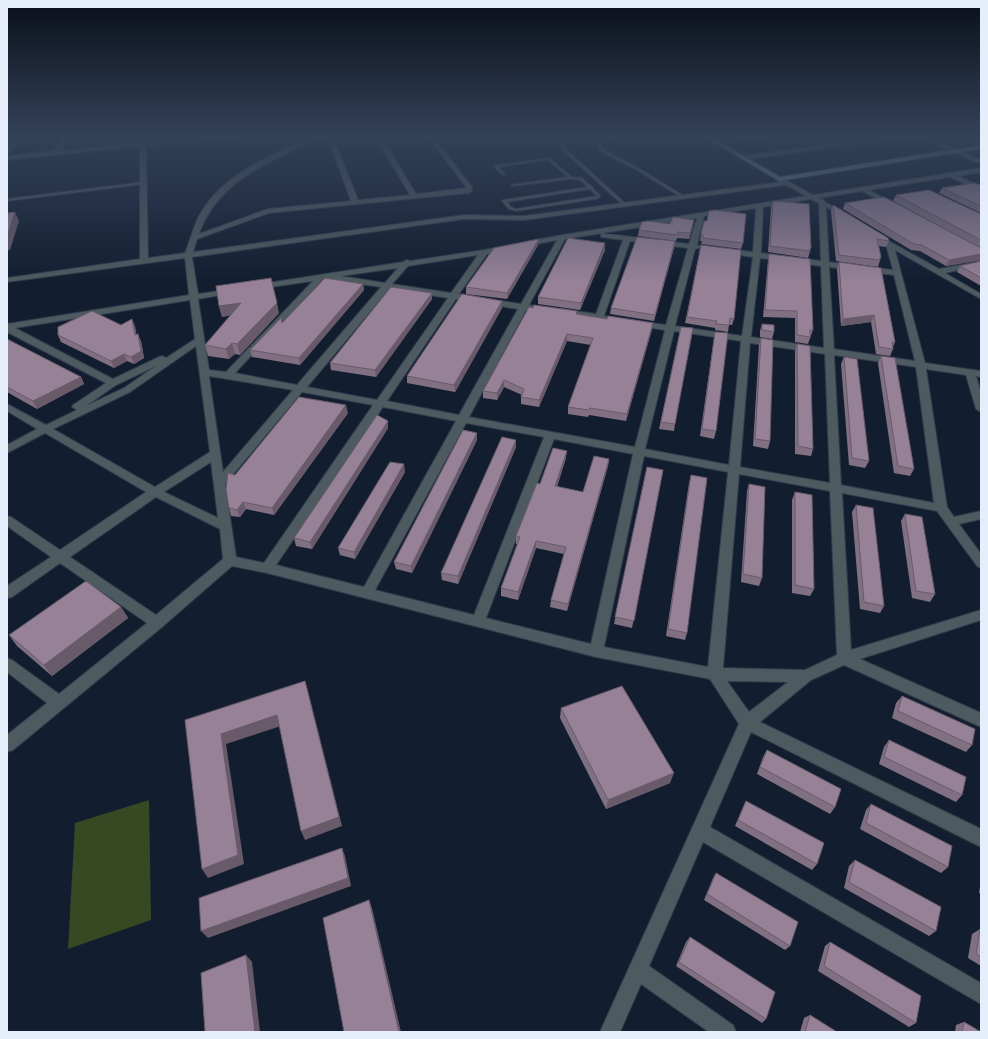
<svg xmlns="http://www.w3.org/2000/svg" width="988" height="1039" font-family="'Times New Roman',serif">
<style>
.green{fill:#364922}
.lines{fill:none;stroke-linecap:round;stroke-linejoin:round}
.lane-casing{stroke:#303b4c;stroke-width:2}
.street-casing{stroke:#303b4c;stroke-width:2}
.secondary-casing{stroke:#303b4c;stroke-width:2}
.lane{fill:#4d5a5f;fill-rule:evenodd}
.street{fill:#4d5a5f;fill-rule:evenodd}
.secondary{fill:#687d84;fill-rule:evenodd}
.wall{fill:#816f82}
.shaded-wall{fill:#695a6a}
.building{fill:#968197;stroke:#695a6a}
</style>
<rect width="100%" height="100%" fill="#121e30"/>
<polygon class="green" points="149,800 151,920 68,949 75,823"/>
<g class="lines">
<g class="lane-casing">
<g id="lane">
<polygon points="610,136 615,136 602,142 602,147 604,150 637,167 684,196 684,198 682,198 635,169 602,152 598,147 598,142"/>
<polygon points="553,137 555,137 571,154 626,204 626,206 624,206 569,156 553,139"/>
<path d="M 549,158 L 572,177 L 582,178 L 592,187 L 593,187 L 593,189 L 600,195 L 600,197 L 596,199 L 516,211 L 509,209 L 502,201 L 503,200 L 588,187 L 580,180 L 571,179 L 513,186 L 511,185 L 568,177 L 548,160 L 498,167 L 505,174 L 503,175 L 493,166 ZM 590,189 L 597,196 L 516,209 L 511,207 L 507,202 Z"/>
<polygon points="143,182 144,182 144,184 7,201 7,199"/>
</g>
</g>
<g class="street-casing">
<g id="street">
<polygon points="17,136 23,136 9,153 7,154 7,148"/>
<path d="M 63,136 L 69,136 L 60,151 L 140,143 L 140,136 L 146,136 L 146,142 L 215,136 L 239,136 L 236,138 L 146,145 L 148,258 L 185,253 C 190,241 193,228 199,216 C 222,173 271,156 312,136 L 320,136 C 311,143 297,147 287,153 C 249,171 214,192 199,234 L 268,209 L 351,201 L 327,136 L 333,136 L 358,200 L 410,195 L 375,136 L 381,136 L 416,194 L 467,188 L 427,136 L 433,136 L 472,187 L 472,191 L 469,193 L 269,213 L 197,239 L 193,252 L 464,215 L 524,216 L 780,182 L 777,179 L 780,177 L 813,195 L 981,168 L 981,172 L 958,176 L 981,187 L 981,191 L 950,177 L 869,190 L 896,205 L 896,207 L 894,208 L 862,191 L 819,198 L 824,200 L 825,202 L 849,216 L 844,217 L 826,207 L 829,262 L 893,270 L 886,245 L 883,242 L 887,240 L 939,269 L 981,261 L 981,265 L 945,273 L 981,294 L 981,299 L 895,250 L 925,363 L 981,371 L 981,377 L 976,376 L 981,393 L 981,412 L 976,409 L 966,375 L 926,369 L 947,507 L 954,517 L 981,511 L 981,519 L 959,524 L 981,554 L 981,568 L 977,566 L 937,511 L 842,493 L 851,650 L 981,610 L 981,620 L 860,659 L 981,713 L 981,727 L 844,665 L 811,680 L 760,722 L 981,829 L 981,847 L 751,732 L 710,827 L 981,983 L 981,1004 L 703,842 L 649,966 L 733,1025 L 736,1032 L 709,1032 L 641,984 L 620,1032 L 600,1032 L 739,724 L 710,679 L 596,657 L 267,573 L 232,566 L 162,627 L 13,750 L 7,752 L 7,735 L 47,703 L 7,672 L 7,658 L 12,660 L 59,694 L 147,623 L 60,563 L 12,597 L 7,598 L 7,586 L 51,557 L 7,526 L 7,516 L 11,517 L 60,550 L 146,492 L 45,433 L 7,453 L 7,445 L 37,429 L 7,411 L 7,404 L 46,425 L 77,410 L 72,407 L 73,405 L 106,383 L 7,332 L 7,324 L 189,295 L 185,258 L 7,282 L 7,278 L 140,259 L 140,146 L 7,160 L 7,156 L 54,151 ZM 786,185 L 806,196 L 562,235 L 484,250 L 410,261 L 407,260 L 403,262 L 254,285 L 253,287 L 257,289 L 313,281 L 226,372 L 209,370 L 198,299 L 233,293 L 237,291 L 233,289 L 198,294 L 192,257 L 464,219 L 524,220 ZM 811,199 L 819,203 L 821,261 L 761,253 L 763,207 ZM 756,208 L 753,252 L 726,249 L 722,251 L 726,253 L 753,257 L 742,336 L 675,326 L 695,249 L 702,247 L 697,245 L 704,216 ZM 697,218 L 689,244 L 601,233 L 601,237 L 623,240 L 596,314 L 562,309 L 558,312 L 562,315 L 665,330 L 635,447 L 469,417 L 526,310 L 544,313 L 548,310 L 547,308 L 529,305 L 565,239 ZM 557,240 L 521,304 L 459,294 L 487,254 ZM 630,241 L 688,248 L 666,325 L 604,316 ZM 478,255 L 451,293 L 392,284 L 408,266 ZM 760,258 L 821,266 L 824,348 L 751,337 ZM 829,267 L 894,275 L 915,361 L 834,349 ZM 398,268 L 385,283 L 341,276 ZM 323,279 L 381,287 L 297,385 L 235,373 ZM 389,289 L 448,298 L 377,400 L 307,387 ZM 456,299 L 518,309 L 459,415 L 387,401 ZM 190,300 L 195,339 L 166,358 L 162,356 L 159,357 L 113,379 L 15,328 ZM 674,331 L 741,341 L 729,465 L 645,449 ZM 750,343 L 825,354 L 830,483 L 740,467 ZM 196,346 L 210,452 L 155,487 L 53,429 L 130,392 ZM 834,355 L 916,367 L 934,503 L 841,485 ZM 156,366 L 124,388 L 86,406 L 116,385 ZM 209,376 L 293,390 L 223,472 ZM 302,392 L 373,405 L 264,563 L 236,557 L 225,484 ZM 383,407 L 456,421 L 364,587 L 276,565 ZM 466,423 L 544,437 L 474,615 L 375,590 ZM 554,439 L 633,454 L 591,644 L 486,618 ZM 644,456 L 728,472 L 708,667 L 604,647 ZM 211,462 L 218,518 L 164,492 ZM 739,474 L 830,491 L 837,655 L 805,670 L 723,668 ZM 156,497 L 220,529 L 223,559 L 156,615 L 70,557 ZM 727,681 L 788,682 L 749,712 Z"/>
<polygon points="747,136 763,136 717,144 714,142"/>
<polygon points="894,136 911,136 743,160 740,158 743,156"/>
<polygon points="917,136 925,136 981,160 981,164"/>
</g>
</g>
<g class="secondary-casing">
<polygon id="secondary" points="703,136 710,136 780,177 981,145 981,149 779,181"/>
</g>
<use href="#lane" class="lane"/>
<use href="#street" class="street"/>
<use href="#secondary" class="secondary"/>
</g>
<g class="wall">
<polygon points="981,185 981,213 939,193 942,188"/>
<polygon points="896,195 981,214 981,260 946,266 920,251 911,250 843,209 845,203 980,248 893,201"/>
<polygon points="773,201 811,248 808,258 768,252 771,207"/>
<polygon points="833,205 889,241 886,247 879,246 881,257 878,267 836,261 831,211"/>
<polygon points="670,224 693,226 689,239 677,238 676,241 638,236 639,230"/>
<polygon points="701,234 743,243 741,249 701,244 702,241 700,241"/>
<polygon points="675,241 674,248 654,321 610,314 611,308"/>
<polygon points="605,243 605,250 580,310 538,304 538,297"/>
<polygon points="538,245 507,299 466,294 466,287"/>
<polygon points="701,245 734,319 732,325 729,325 728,332 715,330 715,328 685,323"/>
<polygon points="769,254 813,330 808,344 795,342 795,318 763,317 768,260"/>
<polygon points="981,261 981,286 957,272 960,266"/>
<polygon points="839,262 895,342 893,347 893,349 890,356 876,354 871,322 841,326 837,269"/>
<polygon points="363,284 364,290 300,365 252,357 250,350 282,323"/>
<polygon points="432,299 376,377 331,370 330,363"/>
<polygon points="502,301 502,308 455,392 407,383 407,376"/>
<polygon points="219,306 279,313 240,355 235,354 229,359 208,356 205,345 231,315 222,317"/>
<polygon points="577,311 577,314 652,329 626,421 589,415 588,417 568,414 568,407 591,345 567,341 539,407 521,404 521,397 522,395 504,387 497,400 483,398 483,391"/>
<polygon points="762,324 774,332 772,339 760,337 760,331"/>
<polygon points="121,325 135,326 136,335 141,341 144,358 134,364 127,361 114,368 61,342 58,335"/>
<polygon points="681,327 675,424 674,431 659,429"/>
<polygon points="715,332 716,431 714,439 700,436 714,338"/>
<polygon points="761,338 770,441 768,449 753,446 759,345"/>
<polygon points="7,339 81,377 84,384 37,409 7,392"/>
<polygon points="797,344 813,449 811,456 795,454 795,351"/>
<polygon points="881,356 914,469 910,476 894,473 878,363"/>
<polygon points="844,357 869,461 865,468 849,465 841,364"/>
<polygon points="348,413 274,515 246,509 240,517 231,516 229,508 235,475"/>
<polygon points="388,421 388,428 312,549 296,546 294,538"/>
<polygon points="477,440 412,573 396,569 394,562"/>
<polygon points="516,440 516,447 458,584 442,580 441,573"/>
<polygon points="566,458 557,487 583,492 609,459 608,466 567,611 550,607 551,600 564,554 536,548 518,600 501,596 501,588 518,544 516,544 516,536 540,484"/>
<polygon points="647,467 663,470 632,628 614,624"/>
<polygon points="405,472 355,559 340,555 338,548"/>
<polygon points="691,475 687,633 685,640 666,636 689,483"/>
<polygon points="749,484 762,578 759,586 741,582 747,491"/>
<polygon points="795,492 814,589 810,596 792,593 792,500"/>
<polygon points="856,505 884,606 880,613 860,609 852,512"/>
<polygon points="905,514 935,594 930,602 912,598 901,521"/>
<polygon points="121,607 128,618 52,676 17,646 9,635"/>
<polygon points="902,696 972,745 966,752 892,718 896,703"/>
<polygon points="561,708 670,783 606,809 560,718"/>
<polygon points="889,740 962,795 956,802 879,764 884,747"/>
<polygon points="767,750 835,807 830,814 757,774 763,757"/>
<polygon points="746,801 817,864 812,870 735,826 743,807"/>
<polygon points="871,804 948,867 941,873 860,829 866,810"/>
<polygon points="855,860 936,931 929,936 844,888 849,866"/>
<polygon points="716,873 790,946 785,950 704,900 713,878"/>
<polygon points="981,879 981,894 979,893"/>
<polygon points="980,929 981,930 981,966 968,958 972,934"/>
<polygon points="690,937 766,1019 762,1023 676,966 686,942"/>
<polygon points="830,942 916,1023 909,1027 818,971 825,946"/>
<polygon points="810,1015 837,1032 800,1032 804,1018"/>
<polygon points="964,1022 981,1032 955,1032 956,1025"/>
</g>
<g class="shaded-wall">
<polygon points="15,212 19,221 10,250 7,250 7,237"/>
<polygon points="694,220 693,226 689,239 690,233"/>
<polygon points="539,239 538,245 507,299 507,293"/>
<polygon points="675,241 674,248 654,321 655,315"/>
<polygon points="605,243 605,250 580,310 581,303"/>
<polygon points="981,254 981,260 946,266 949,260"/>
<polygon points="363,284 364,290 300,365 299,358"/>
<polygon points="432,293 432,299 376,377 375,370"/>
<polygon points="502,301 502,308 455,392 454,385"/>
<polygon points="241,303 244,313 222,317 219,306"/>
<polygon points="277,303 279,313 240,355 237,344"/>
<polygon points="874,315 871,322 841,326 843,319"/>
<polygon points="132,319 135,326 138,342 135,335"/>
<polygon points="653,323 652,329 626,421 627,414"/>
<polygon points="138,334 141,341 144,358 134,364 131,357"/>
<polygon points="567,334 567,341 539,407 539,400"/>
<polygon points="232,343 235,354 229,359 226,349"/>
<polygon points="124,354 127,361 114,368 111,361"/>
<polygon points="81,377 84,384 37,409 33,401"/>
<polygon points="504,380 504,387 497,400 497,393"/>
<polygon points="346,405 348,413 274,515 272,508"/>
<polygon points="388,421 388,428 312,549 310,542"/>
<polygon points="477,433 477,440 412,573 411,566"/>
<polygon points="516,440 516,447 458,584 458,576"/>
<polygon points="567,451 566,458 554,494 555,486"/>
<polygon points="609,459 608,466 567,611 568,604"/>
<polygon points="404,464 405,472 355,559 354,552"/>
<polygon points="243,502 246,509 240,517 237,510"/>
<polygon points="536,541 536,548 518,600 518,592"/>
<polygon points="121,607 128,618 52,676 44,665"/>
<polygon points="305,681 308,691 342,826 305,840 301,831"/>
<polygon points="277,715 281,726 226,744 244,864 208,878 202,869 221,734"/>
<polygon points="674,773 670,783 606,809 608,800"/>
<polygon points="342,848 345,856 351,886 208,938 201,931"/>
<polygon points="369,900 372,908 401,1032 399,1032"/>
<polygon points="246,955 252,962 260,1032 255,1032"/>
</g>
<g class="building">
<polygon points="974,183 981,185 981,206 942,188"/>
<polygon points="929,190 981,214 981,240 896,195"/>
<polygon points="884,197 981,248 981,254 949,260 922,245 914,244 845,203"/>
<polygon points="773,201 809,204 811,248 810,248 810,251 770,246"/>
<polygon points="833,205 888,238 889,241 877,239 881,257 880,257 880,260 839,255"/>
<polygon points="715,210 746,214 743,243 703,238 703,235 701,234 704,221 707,221 709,211"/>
<polygon points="15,212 7,237 7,213"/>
<polygon points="673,217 694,220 690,233 678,232 677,235 639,230 642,222 648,221 670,224"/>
<polygon points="637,237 675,241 655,315 611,308"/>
<polygon points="568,238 605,243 581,303 538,297"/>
<polygon points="539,239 507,293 466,287 494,248"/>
<polygon points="701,245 741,250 734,319 730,318 729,325 716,324 717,321 687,317"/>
<polygon points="769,254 810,259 813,330 810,330 810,337 797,335 797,311 765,310"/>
<polygon points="981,261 981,278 960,266"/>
<polygon points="839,262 881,268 895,342 892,342 893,349 879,347 874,315 843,319"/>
<polygon points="271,278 277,303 237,344 232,343 226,349 205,345 241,303 219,306 216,286"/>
<polygon points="325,278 363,284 299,358 250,350 281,318 282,323"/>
<polygon points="391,287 432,293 375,370 330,363"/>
<polygon points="462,294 502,301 454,385 407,376"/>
<polygon points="534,305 577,311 576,314 607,319 608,316 653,323 627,414 590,408 589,410 568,407 593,338 567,334 539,400 521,397 524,389 504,380 497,393 483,391 529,307 533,308"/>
<polygon points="92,311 121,325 132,319 135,335 138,334 141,351 131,357 124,354 111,361 58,335 58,327"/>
<polygon points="762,324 774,325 774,332 762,330"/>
<polygon points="681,327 693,328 675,424 661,422"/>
<polygon points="715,332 728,333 716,431 702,429"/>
<polygon points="761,338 773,340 770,441 755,439"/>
<polygon points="7,339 81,377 33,401 7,387"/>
<polygon points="797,344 810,346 813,449 798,446"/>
<polygon points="881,356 895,358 914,469 898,466"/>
<polygon points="844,357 857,359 869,461 852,458"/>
<polygon points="299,397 346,405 272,508 243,502 237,510 229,508 226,489 228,473 235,475"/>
<polygon points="377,415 388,421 310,542 294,538"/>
<polygon points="463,430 477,433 411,566 394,562"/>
<polygon points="502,437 516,440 458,576 441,573"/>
<polygon points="553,448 567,451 555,486 583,492 594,456 609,459 568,604 551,600 566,547 536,541 518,592 501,588 520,537 516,536 537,483 540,484"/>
<polygon points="390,462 404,464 354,552 338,548"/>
<polygon points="647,467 663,470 634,621 615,617"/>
<polygon points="691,475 707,478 687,633 668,629"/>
<polygon points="749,484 765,487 762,578 743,574"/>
<polygon points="795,492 812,495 814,589 795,585"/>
<polygon points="856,505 873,508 884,606 864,602"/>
<polygon points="905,514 922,517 935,594 916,591"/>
<polygon points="86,581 121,607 44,665 9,635"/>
<polygon points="305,681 339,817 301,831 277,715 221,734 238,855 202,869 185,720"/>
<polygon points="622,686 674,773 608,800 561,708"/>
<polygon points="902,696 975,729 972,745 898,711"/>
<polygon points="889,740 966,777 962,795 884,757"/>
<polygon points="767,750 841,789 835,807 760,767"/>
<polygon points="746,801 824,843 817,864 738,820"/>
<polygon points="871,804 952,846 948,867 866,823"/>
<polygon points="342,848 348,878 201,931 199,898"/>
<polygon points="855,860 941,907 936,931 849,882"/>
<polygon points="716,873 798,922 790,946 707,894"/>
<polygon points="369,900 399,1032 344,1032 323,918"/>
<polygon points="980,929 981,930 981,957 976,954"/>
<polygon points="690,937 775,992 766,1019 679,962"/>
<polygon points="830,942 921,996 916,1023 824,966"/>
<polygon points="246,955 255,1032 205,1032 201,973"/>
<polygon points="810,1015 837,1032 805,1032"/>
<polygon points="964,1022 981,1032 962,1032"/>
</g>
<linearGradient id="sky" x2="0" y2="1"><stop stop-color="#0a101a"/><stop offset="0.48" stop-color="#334159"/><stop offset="1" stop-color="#334159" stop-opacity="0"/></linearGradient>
<rect width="988" height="282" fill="url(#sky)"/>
<rect width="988" height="1039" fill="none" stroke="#e6eefb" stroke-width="16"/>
</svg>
